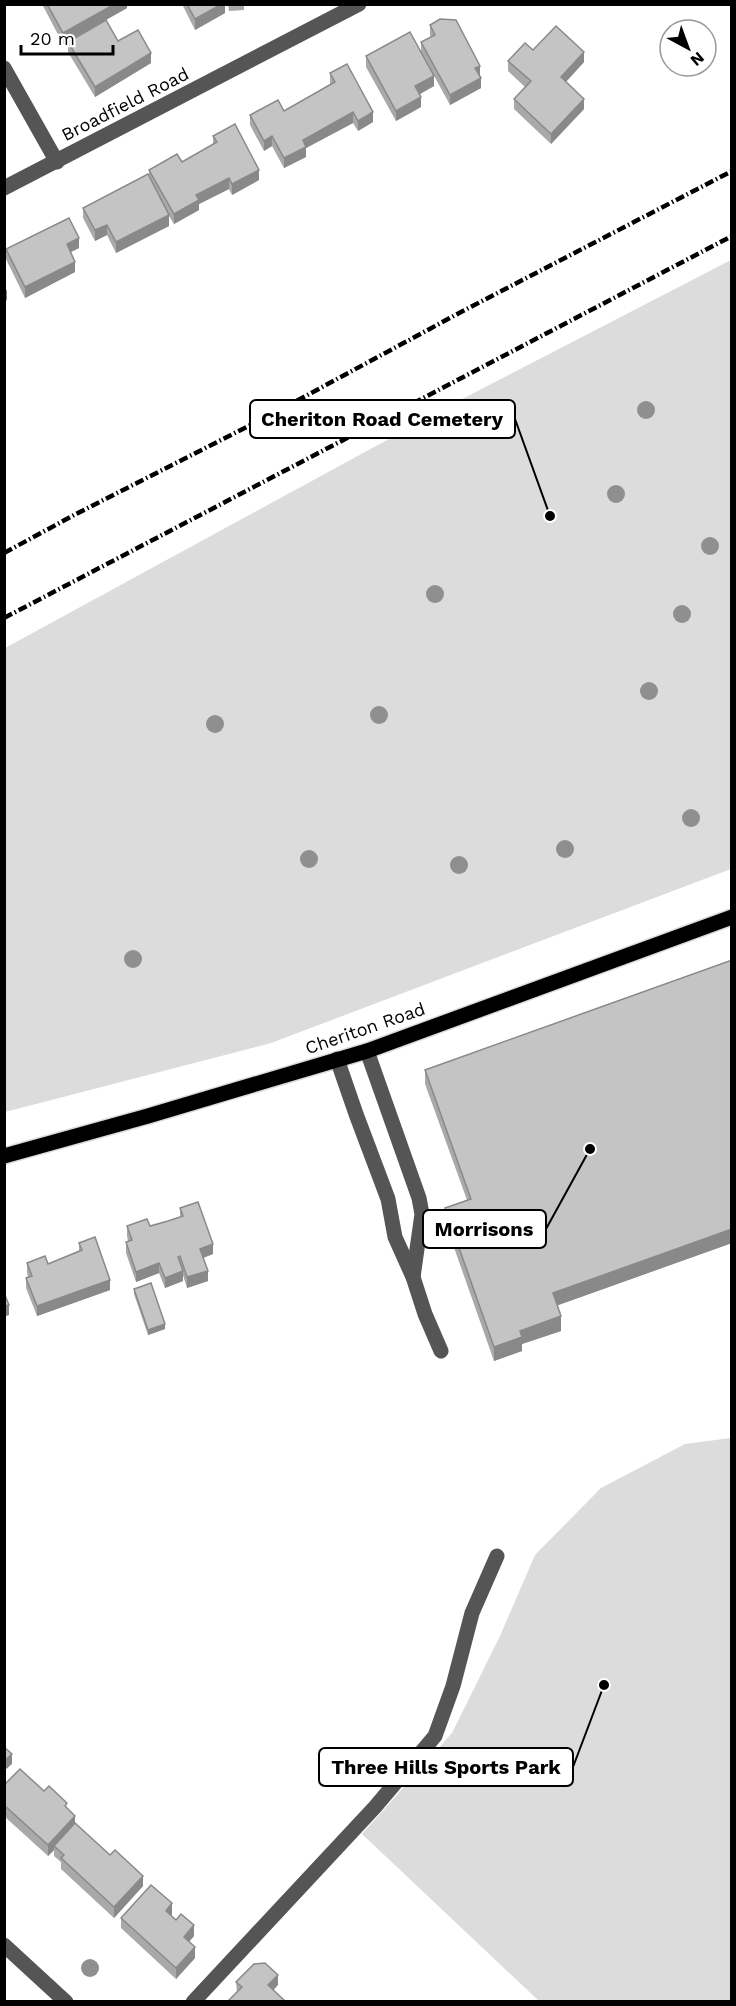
<svg xmlns="http://www.w3.org/2000/svg" width="736" height="2006" font-family="'Work Sans',sans-serif">
<style>
.green{fill:#dcdcdc}
.lines{fill:none;stroke-linecap:round;stroke-linejoin:round}
.major-casing{stroke:#dbdbdb;stroke-width:18}
.minor{stroke:#555;stroke-width:15}
.major{stroke:#000;stroke-width:15}
.rail{stroke:#000;stroke-width:4.5;stroke-dasharray:9 3 1.5 3;stroke-linecap:butt}
.tree{fill:#8f8f8f}
.wall{fill:#a9a9a9}
.shaded-wall{fill:#898989}
.building{fill:#c4c4c4;stroke:#898989;stroke-width:1.5}
.labels{text-anchor:middle;dominant-baseline:central;stroke-width:4.5;stroke-linejoin:round;paint-order:stroke}
.street-label{font-size:18px;fill:#000;stroke:#fff}
.leader{fill:none;stroke:#000;stroke-width:2}
.callout-dot{fill:#000;stroke:#fff;stroke-width:2}
.callout{fill:#fff;stroke:#000;stroke-width:2}
.callout-label{font-size:20px;text-anchor:middle;font-weight:bold;fill:#000}
</style>
<rect width="100%" height="100%" fill="#fff"/>
<g class="green">
<polygon points="731,260 731,869 271,1043 5,1112 5,648 466,397"/>
<polygon points="731,1438 731,2001 539,2001 362,1834 452,1733 500,1636 535,1555 601,1488 685,1444"/>
</g>
<g class="lines">
<g class="major-casing">
<polyline id="major" points="4,1156 148,1116 367,1051 732,917"/>
</g>
<g class="minor">
<polyline points="4,68 57,162"/>
<polyline points="4,188 359,4"/>
<polyline points="367,1051 419,1198 422,1214 413,1277"/>
<polyline points="337,1059 356,1114 388,1199 395,1237 413,1277 425,1314 441,1351"/>
<polyline points="4,1945 66,2002"/>
<polyline points="193,2002 375,1807 435,1736 453,1686 472,1613 497,1556"/>
</g>
<use href="#major" class="major"/>
<g class="rail">
<polyline points="4,553 76,514 276,412 461,312 732,171"/>
<polyline points="4,618 732,236"/>
</g>
</g>
<g class="tree">
<circle cx="646" cy="410" r="9"/>
<circle cx="616" cy="494" r="9"/>
<circle cx="710" cy="546" r="9"/>
<circle cx="435" cy="594" r="9"/>
<circle cx="682" cy="614" r="9"/>
<circle cx="649" cy="691" r="9"/>
<circle cx="379" cy="715" r="9"/>
<circle cx="215" cy="724" r="9"/>
<circle cx="691" cy="818" r="9"/>
<circle cx="565" cy="849" r="9"/>
<circle cx="309" cy="859" r="9"/>
<circle cx="459" cy="865" r="9"/>
<circle cx="133" cy="959" r="9"/>
<circle cx="90" cy="1968" r="9"/>
</g>
<g class="wall">
<polygon points="42,4 127,4 127,8 106,20 118,41 151,63 95,97 68,52 68,42 96,26 63,44"/>
<polygon points="182,4 225,4 225,13 195,30"/>
<polygon points="228,4 244,4 244,10 229,11"/>
<polygon points="430,25 480,76 479,76 481,88 450,105 421,52 421,42 431,37 430,35"/>
<polygon points="533,50 584,62 566,82 584,109 551,144 514,109 514,99 525,87 508,71 508,61"/>
<polygon points="366,56 434,86 419,94 421,107 396,121 366,67"/>
<polygon points="330,73 373,122 358,131 353,123 306,148 306,157 284,168 272,146 264,151 250,125 250,115 284,111 330,84"/>
<polygon points="213,136 259,180 232,195 229,189 199,204 199,210 174,224 169,216 169,226 116,253 107,235 95,241 83,218 83,208 149,176 149,170 182,162 213,144"/>
<polygon points="79,248 71,252 75,272 25,298 6,259 6,249"/>
<polygon points="732,960 732,1243 558,1305 561,1331 522,1344 522,1351 494,1361 445,1222 445,1208 467,1200 425,1084 425,1070"/>
<polygon points="180,1208 213,1254 203,1258 208,1281 187,1288 183,1275 183,1281 165,1288 159,1273 136,1282 126,1253 126,1242 128,1241 127,1236 127,1226 150,1226 168,1221 180,1217"/>
<polygon points="79,1243 110,1290 37,1316 26,1288 26,1278 28,1277 27,1273 27,1263 48,1264 79,1252"/>
<polygon points="134,1289 165,1329 148,1335 134,1294"/>
<polygon points="4,1785 44,1791 67,1809 75,1823 143,1886 114,1918 61,1869 61,1862 54,1856 54,1850 48,1856 4,1816"/>
<polygon points="172,1914 171,1915 194,1936 189,1942 195,1958 176,1979 121,1928 121,1918"/>
<polygon points="236,1982 278,1985 237,1993"/>
</g>
<g class="shaded-wall">
<polygon points="115,4 127,4 127,8 63,44 63,33"/>
<polygon points="222,4 225,4 225,13 195,30 195,19"/>
<polygon points="584,52 584,62 561,87 561,77"/>
<polygon points="151,53 151,63 95,97 95,87"/>
<polygon points="480,66 480,76 475,78 475,68"/>
<polygon points="434,76 434,86 415,97 415,86"/>
<polygon points="481,78 481,88 450,105 450,95"/>
<polygon points="421,97 421,107 396,121 396,111"/>
<polygon points="584,99 584,109 551,144 551,134"/>
<polygon points="353,112 353,123 306,148 306,157 284,168 284,158 303,140"/>
<polygon points="373,112 373,122 358,131 358,121"/>
<polygon points="272,136 272,146 264,151 264,141"/>
<polygon points="259,170 259,180 232,195 232,184"/>
<polygon points="229,178 229,189 199,204 199,210 174,224 174,214 196,195"/>
<polygon points="169,215 169,226 116,253 116,242"/>
<polygon points="107,225 107,235 95,241 95,230"/>
<polygon points="79,238 79,248 67,254 67,244"/>
<polygon points="75,262 75,272 25,298 25,287"/>
<polygon points="7,290 7,300 4,302 4,291"/>
<polygon points="732,1229 732,1243 553,1307 553,1293"/>
<polygon points="213,1244 213,1254 200,1259 200,1249"/>
<polygon points="159,1263 159,1273 136,1282 136,1272"/>
<polygon points="183,1271 183,1281 165,1288 165,1278"/>
<polygon points="208,1271 208,1281 187,1288 187,1277"/>
<polygon points="110,1280 110,1290 37,1316 37,1306"/>
<polygon points="9,1305 9,1315 4,1317 4,1306"/>
<polygon points="561,1316 561,1331 522,1344 522,1351 494,1361 494,1347 520,1331"/>
<polygon points="165,1324 165,1329 148,1335 148,1330"/>
<polygon points="12,1754 12,1764 4,1771 4,1761"/>
<polygon points="75,1816 75,1826 54,1846 54,1850 48,1856 48,1845"/>
<polygon points="143,1876 143,1886 114,1918 114,1907"/>
<polygon points="172,1903 172,1914 166,1921 166,1911"/>
<polygon points="194,1925 194,1936 184,1947 184,1937"/>
<polygon points="195,1947 195,1958 176,1979 176,1968"/>
<polygon points="278,1975 278,1985 268,1996 268,1985"/>
</g>
<g class="building">
<polygon points="47,4 115,4 63,33"/>
<polygon points="187,4 222,4 195,19"/>
<polygon points="440,19 456,20 480,66 475,68 481,78 450,95 421,42 435,35 430,25"/>
<polygon points="106,20 118,41 138,30 151,53 95,87 68,42"/>
<polygon points="556,26 584,52 561,77 584,99 551,134 514,99 531,81 508,61 525,43 533,50"/>
<polygon points="410,32 434,76 415,86 421,97 396,111 366,56"/>
<polygon points="347,64 373,112 358,121 353,112 303,140 306,147 284,158 272,136 264,141 250,115 278,100 284,111 335,82 330,73"/>
<polygon points="235,124 259,170 232,184 229,178 196,195 199,200 174,214 149,170 177,154 182,162 217,142 213,136"/>
<polygon points="148,174 169,215 116,242 107,225 95,230 83,208"/>
<polygon points="69,218 79,238 67,244 75,262 25,287 6,249"/>
<polygon points="732,960 732,1229 553,1293 561,1316 520,1331 522,1337 494,1347 445,1208 471,1199 425,1070"/>
<polygon points="198,1202 213,1244 200,1249 208,1271 187,1277 180,1256 178,1257 183,1271 165,1278 159,1263 136,1272 126,1242 132,1240 127,1226 147,1219 150,1226 168,1221 183,1216 180,1208"/>
<polygon points="95,1237 110,1280 37,1306 26,1278 32,1276 27,1263 45,1256 48,1264 82,1250 79,1243"/>
<polygon points="151,1283 165,1324 148,1330 134,1289"/>
<polygon points="4,1293 9,1305 4,1306"/>
<polygon points="4,1747 12,1754 4,1761"/>
<polygon points="20,1769 44,1791 49,1786 67,1803 65,1806 75,1816 48,1845 4,1805 4,1785"/>
<polygon points="75,1823 110,1855 115,1850 143,1876 114,1907 61,1858 64,1855 54,1846"/>
<polygon points="151,1885 172,1903 166,1911 176,1920 181,1914 194,1925 184,1937 195,1947 176,1968 121,1918"/>
<polygon points="265,1963 278,1975 268,1985 285,2001 228,2001 242,1987 236,1982 254,1964"/>
</g>
<g class="labels">
<g class="street-label">
<text transform="translate(125 104) rotate(-27)">Broadfield Road</text>
<text transform="translate(365 1028) rotate(-19)">Cheriton Road</text>
</g>
</g>
<path class="leader" d="M550 516L515 419M590 1149L546 1229M604 1685L573 1767"/>
<g class="callout-dot">
<circle cx="550" cy="516" r="6"/>
<circle cx="590" cy="1149" r="6"/>
<circle cx="604" cy="1685" r="6"/>
</g>
<g class="callout">
<rect x="250" y="400" width="265" height="38" rx="6"/>
<rect x="423" y="1210" width="123" height="38" rx="6"/>
<rect x="319" y="1748" width="254" height="38" rx="6"/>
</g>
<g class="callout-label">
<text x="382" y="426">Cheriton Road Cemetery</text>
<text x="484" y="1236">Morrisons</text>
<text x="446" y="1774">Three Hills Sports Park</text>
</g>
<rect width="736" height="2006" fill="none" stroke="#000000" stroke-width="12"/>
<g transform="translate(688 48) rotate(139)"><circle r="28" fill="#ffffff" stroke="#999999" stroke-width="1.5"/>
<path d="M0-4.5L10 22L0 15L-10 22Z" fill="#000000"/>
<text y="-9" font-size="16" font-weight="bold" text-anchor="middle" fill="#000000">N</text>
</g>
<path d="M21 45v9h92v-9" fill="none" stroke="#000000" stroke-width="3"/>
<text x="30" y="45" font-size="18" fill="#000000" stroke="#ffffff" stroke-width="4.5" paint-order="stroke">20 m</text>
</svg>
